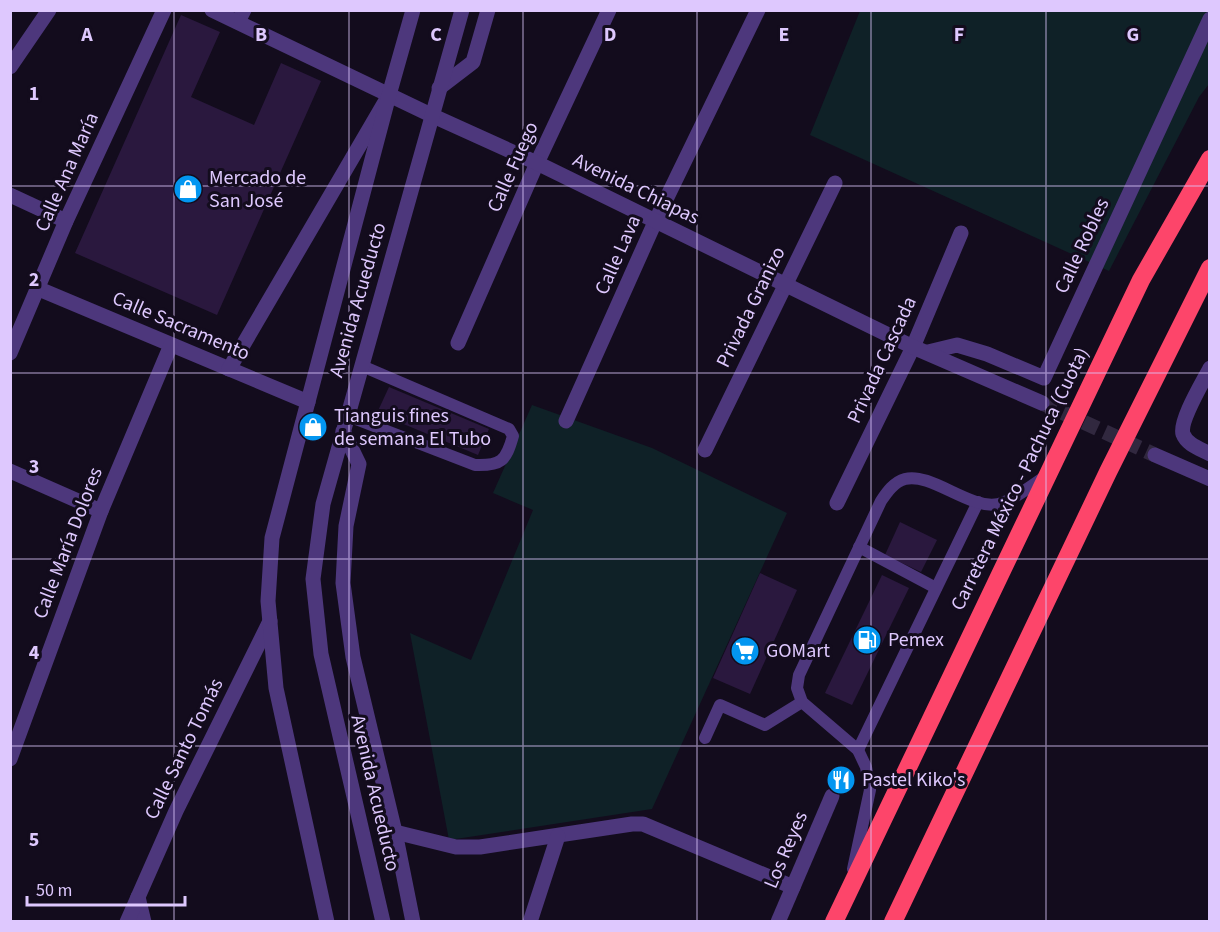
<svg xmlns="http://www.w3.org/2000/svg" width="1220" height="932" font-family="'Source Sans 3',sans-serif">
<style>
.green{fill:#0f2127}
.building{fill:#2a183e}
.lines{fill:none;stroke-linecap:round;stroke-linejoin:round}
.tertiary-tunnel{stroke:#31283f;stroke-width:15;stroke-dasharray:15 8;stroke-linecap:butt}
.service{stroke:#4d377c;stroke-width:12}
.minor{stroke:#4d377c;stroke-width:15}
.tertiary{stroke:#4d377c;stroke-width:15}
.motorway{stroke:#fd456a;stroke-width:18}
.grid{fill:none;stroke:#dec8fe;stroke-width:1.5;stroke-opacity:0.55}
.labels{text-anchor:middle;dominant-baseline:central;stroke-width:6;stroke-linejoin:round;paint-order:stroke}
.street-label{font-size:20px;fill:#dec8fe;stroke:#130c1d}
.poi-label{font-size:20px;fill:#dec8fe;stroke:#130c1d;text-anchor:start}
.grid-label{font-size:20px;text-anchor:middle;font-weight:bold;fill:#dec8fe;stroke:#130c1d;stroke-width:6;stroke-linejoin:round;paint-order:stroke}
</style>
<rect width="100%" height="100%" fill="#130c1d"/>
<g class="green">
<polygon points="1206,10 1209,12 1209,84 1199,97 1109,271 810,135 860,11"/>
<polygon points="532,405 652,448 787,513 652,809 449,840 410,633 471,660 533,510 493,493"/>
</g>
<g class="building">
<polygon points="181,15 220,32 191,97 254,125 281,63 321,81 217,315 75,253"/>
<polygon points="389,387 489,429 478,455 377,413"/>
<polygon points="900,522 937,540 921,572 885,555"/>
<polygon points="760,573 797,590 750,694 713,678"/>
<polygon points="882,575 909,588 852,705 825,693"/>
</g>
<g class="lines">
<polyline class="tertiary-tunnel" points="1042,403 1155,455"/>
<g class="service">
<path d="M 348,416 L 475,465 C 501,466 506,461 513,436 L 509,429 L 362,366"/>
<polyline points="859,547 936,588"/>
<polyline points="705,738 720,705 765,725 802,702"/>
<polyline points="858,750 978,502"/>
<path d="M 853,869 L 870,790 L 866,767 L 858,750 L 802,702 L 797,688 L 799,675 L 881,501 C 887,492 894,482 905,479 C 931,472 970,510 998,504 C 1013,501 1033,484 1046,476"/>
</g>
<g class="minor">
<polyline points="238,22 244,10"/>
<polyline points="10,67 49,10"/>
<polyline points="439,88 473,62 488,10"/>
<polyline points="10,195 66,221"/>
<polyline points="39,289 308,402"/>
<polyline points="458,343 537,163 609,10"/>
<polyline points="928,352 957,345 987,354 1044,378 1210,19"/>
<polyline points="10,353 66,221 164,10"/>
<path d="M 1210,368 C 1203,382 1179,421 1183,434 C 1187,445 1201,449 1210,454"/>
<polyline points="229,369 385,102"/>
<polyline points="566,421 655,222 758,10"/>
<polyline points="343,431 359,464 346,526 343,583 353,657 395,832 413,922"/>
<polyline points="705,450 835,183"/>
<polyline points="10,471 101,511"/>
<polyline points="837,503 913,347 961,233"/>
<polyline points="10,759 101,511 171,345"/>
<polyline points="395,832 456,847 480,847 632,824 643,824 793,887"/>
<polyline points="138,897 144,922"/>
<polyline points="127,922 176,811 270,621"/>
<polyline points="530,922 558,836"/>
<polyline points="778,922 832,796"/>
</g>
<g class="tertiary">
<polyline points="212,10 431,115 537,163 913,347 1042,403"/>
<polyline points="1155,455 1210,479"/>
<polyline points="327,922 276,688 268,601 272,538 389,95 413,10"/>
<polyline points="383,922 321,654 313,579 323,504 462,10"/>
</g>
<g class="motorway">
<polyline points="834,922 1141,280 1210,159"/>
<polyline points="893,922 1108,472 1210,268"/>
</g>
</g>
<path class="grid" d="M 174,10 L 174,922M 349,10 L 349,922M 523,10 L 523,922M 697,10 L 697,922M 871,10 L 871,922M 1046,10 L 1046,922M 10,186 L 1210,186M 10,373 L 1210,373M 10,559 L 1210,559M 10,746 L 1210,746"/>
<defs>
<g id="shop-disc" transform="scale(1.5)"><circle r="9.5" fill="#0396f0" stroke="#130c1d"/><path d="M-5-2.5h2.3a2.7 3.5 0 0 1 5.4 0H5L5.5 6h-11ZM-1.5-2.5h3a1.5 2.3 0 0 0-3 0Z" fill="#fff"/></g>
<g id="fuel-disc" transform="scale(1.5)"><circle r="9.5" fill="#0396f0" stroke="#130c1d"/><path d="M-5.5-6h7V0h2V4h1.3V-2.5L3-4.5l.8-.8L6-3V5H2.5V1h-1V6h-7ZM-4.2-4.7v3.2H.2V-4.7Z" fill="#fff"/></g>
<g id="supermarket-disc" transform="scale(1.5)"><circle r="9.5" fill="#0396f0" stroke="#130c1d"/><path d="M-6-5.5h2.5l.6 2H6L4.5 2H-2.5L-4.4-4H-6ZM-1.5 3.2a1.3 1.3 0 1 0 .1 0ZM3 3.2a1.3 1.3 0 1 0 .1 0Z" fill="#fff"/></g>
<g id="restaurant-disc" transform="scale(1.5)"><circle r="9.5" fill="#0396f0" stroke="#130c1d"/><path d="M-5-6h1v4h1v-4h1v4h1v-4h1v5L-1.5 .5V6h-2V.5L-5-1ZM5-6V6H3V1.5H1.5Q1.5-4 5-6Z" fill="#fff"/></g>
</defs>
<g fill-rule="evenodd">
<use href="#shop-disc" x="188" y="189"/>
<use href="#shop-disc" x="313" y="427"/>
<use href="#fuel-disc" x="867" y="640"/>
<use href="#supermarket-disc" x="745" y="651"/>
<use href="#restaurant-disc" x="841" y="780"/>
</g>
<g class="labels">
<g class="street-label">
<text transform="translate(513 167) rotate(-66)">Calle Fuego</text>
<text transform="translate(67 172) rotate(-66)">Calle Ana María</text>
<text transform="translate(636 189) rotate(26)">Avenida Chiapas</text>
<text transform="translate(1082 246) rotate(-65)">Calle Robles</text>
<text transform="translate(618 255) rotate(-66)">Calle Lava</text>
<text transform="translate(358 300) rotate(-74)">Avenida Acueducto</text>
<text transform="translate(751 307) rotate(-64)">Privada Granizo</text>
<text transform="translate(181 326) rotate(23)">Calle Sacramento</text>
<text transform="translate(882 360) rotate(-65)">Privada Cascada</text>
<text transform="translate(1020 479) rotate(-64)">Carretera México - Pachuca (Cuota)</text>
<text transform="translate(68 543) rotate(-69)">Calle María Dolores</text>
<text transform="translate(184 749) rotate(-64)">Calle Santo Tomás</text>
<text transform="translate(375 793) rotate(77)">Avenida Acueducto</text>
<text transform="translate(786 850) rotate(-67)">Los Reyes</text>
</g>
<g class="poi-label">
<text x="209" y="178">Mercado de<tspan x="209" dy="23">San José</tspan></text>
<text x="334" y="416">Tianguis fines<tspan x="334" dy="23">de semana El Tubo</tspan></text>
<text x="888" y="640">Pemex</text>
<text x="766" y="651">GOMart</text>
<text x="862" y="780">Pastel Kiko's</text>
</g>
</g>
<g class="grid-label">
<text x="87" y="41">A</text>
<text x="261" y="41">B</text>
<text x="436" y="41">C</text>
<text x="610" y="41">D</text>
<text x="784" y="41">E</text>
<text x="959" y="41">F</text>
<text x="1133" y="41">G</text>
<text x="34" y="100">1</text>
<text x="34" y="286">2</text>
<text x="34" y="473">3</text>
<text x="34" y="659">4</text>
<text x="34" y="846">5</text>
</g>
<rect width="1220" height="932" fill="none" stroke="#dec8fe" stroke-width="24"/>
<path d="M27 896v9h158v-9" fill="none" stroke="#dec8fe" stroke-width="3"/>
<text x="36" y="896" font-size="18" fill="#dec8fe" stroke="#130c1d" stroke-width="4.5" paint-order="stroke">50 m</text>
</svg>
